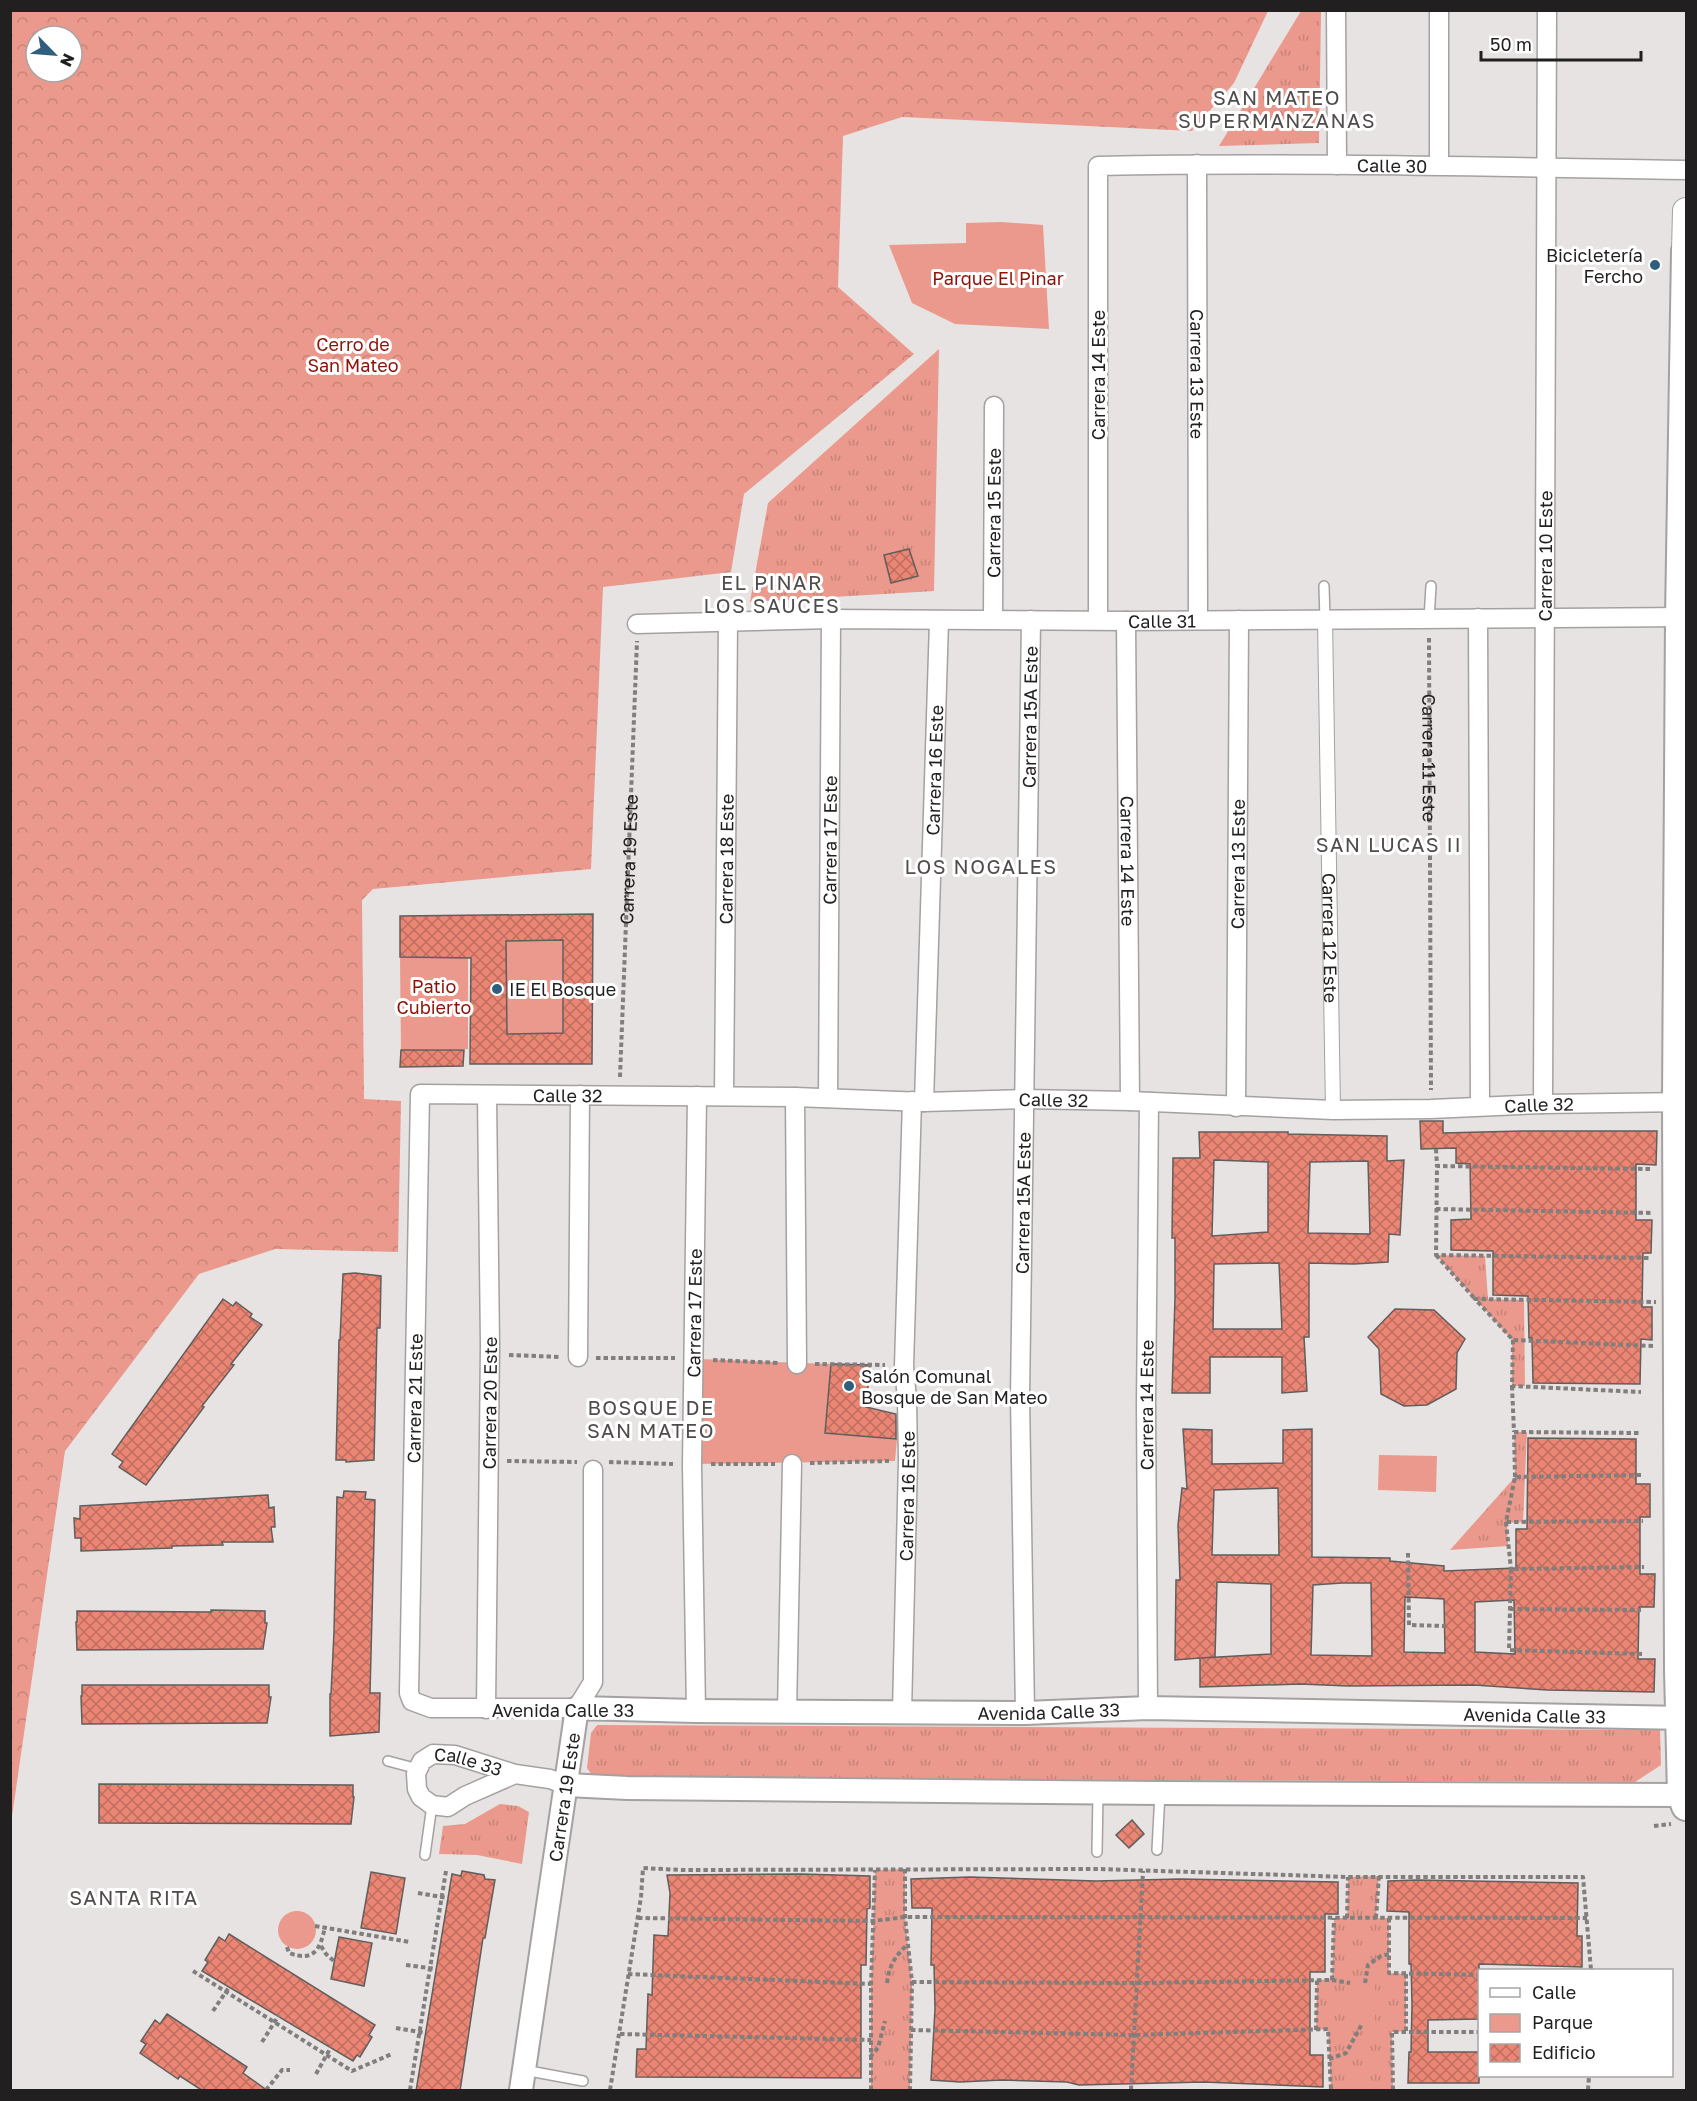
<svg xmlns="http://www.w3.org/2000/svg" width="1697" height="2101" font-family="'Golos Text',sans-serif">
<style>
.grass{fill:url(#grass-tufts)}
.forest{fill:url(#forest-crowns);fill-rule:evenodd}
.park{fill:#ea998c}
.building{fill:url(#building-cross-hatch);stroke:#615e5d;stroke-width:1.5;fill-rule:evenodd}
.lines{fill:none;stroke-linecap:round;stroke-linejoin:round}
.service-casing{stroke:#a4a1a0;stroke-width:12}
.pedestrian-casing{stroke:#a4a1a0;stroke-width:16}
.minor-casing{stroke:#a4a1a0;stroke-width:21}
.tertiary-casing{stroke:#a4a1a0;stroke-width:26}
.secondary-casing{stroke:#a4a1a0;stroke-width:28}
.primary-casing{stroke:#a4a1a0;stroke-width:32}
.path{stroke:#817e7e;stroke-width:4;stroke-dasharray:4.5 3;stroke-linecap:butt}
.service{stroke:#fff;stroke-width:9}
.pedestrian{stroke:#fff;stroke-width:14}
.minor{stroke:#fff;stroke-width:18}
.tertiary{stroke:#fff;stroke-width:22}
.secondary{stroke:#fff;stroke-width:26}
.primary{stroke:#fff;stroke-width:28}
.poi-dot{fill:#305e7d;stroke:#fff;stroke-width:2}
.labels{text-anchor:middle;dominant-baseline:central;stroke-width:6;stroke-linejoin:round;paint-order:stroke}
.street-label{font-size:18px;fill:#211f1f;stroke:#fff}
.poi-label{font-size:18px;fill:#211f1f;stroke:#fff;text-anchor:start}
.park-label{font-size:18px;fill:#8d1207;stroke:#fff}
.neighbourhood-label{font-size:20px;letter-spacing:1.5px;fill:#4f4c4b;stroke:#fff}
</style>
<defs>
<pattern id="grass-tufts" width="24" height="20" patternUnits="userSpaceOnUse" patternTransform="scale(1.5)"><rect width="24" height="20" fill="#ea998c"/><path d="M3 7l-1-3M5 7V3M7 7l1-3M15 17l-1-3M17 17v-4M19 17l1-3" fill="none" stroke="#c88378"/></pattern>
<pattern id="forest-crowns" width="20" height="18" patternUnits="userSpaceOnUse" patternTransform="scale(1.5)"><rect width="20" height="18" fill="#ea998c"/><path d="M2 6a3 3 0 1 1 6 0M12 15a3 3 0 1 1 6 0" fill="none" stroke="#c88378"/></pattern>
<pattern id="building-cross-hatch" width="8" height="8" patternUnits="userSpaceOnUse" patternTransform="scale(1.5)"><rect width="8" height="8" fill="#eb8675"/><path d="M0 0l8 8M0 8l8-8" fill="none" stroke="#be6d5f"/></pattern>
</defs>
<rect width="100%" height="100%" fill="#e7e3e2"/>
<g class="grass">
<polygon points="1301,11 1321,11 1319,143 1219,146"/>
<polygon points="939,349 934,591 750,602 768,503"/>
<polygon points="1436,1255 1485,1256 1488,1299 1524,1300 1525,1386 1512,1386 1512,1340"/>
<polygon points="1514,1432 1527,1432 1523,1522 1507,1523 1508,1546 1450,1550 1515,1477"/>
<polygon points="597,1725 1660,1730 1661,1765 1635,1782 594,1778 587,1768 591,1733"/>
<polygon points="500,1804 518,1806 529,1812 522,1864 477,1855 439,1854 443,1826 465,1824"/>
<polygon points="905,1869 905,1917 912,1983 910,2090 871,2090 871,1984 875,1870"/>
<polygon points="1379,1876 1376,1918 1389,1918 1389,1973 1406,1974 1406,2031 1392,2032 1393,2090 1331,2090 1328,2029 1316,2030 1317,1980 1332,1979 1334,1918 1347,1918 1348,1877"/>
</g>
<path class="forest" d="M 11,10 L 1268,11 L 1234,83 L 1192,131 L 902,117 L 843,136 L 838,287 L 914,354 L 744,494 L 731,572 L 603,587 L 591,869 L 373,889 L 362,900 L 364,1099 L 401,1101 L 398,1252 L 275,1249 L 199,1274 L 65,1451 L 11,1823 ZM 36,36 L 72,36 L 72,72 L 36,72 Z"/>
<g class="park">
<polygon points="1001,222 1043,225 1049,329 955,324 912,303 889,245 966,243 966,223"/>
<polygon points="563,940 563,1033 507,1034 506,941"/>
<polygon points="468,956 468,1049 401,1050 400,957"/>
<polygon points="699,1359 831,1364 826,1433 897,1439 895,1461 696,1464"/>
<polygon points="1379,1455 1437,1456 1436,1492 1378,1490"/>
<circle cx="297" cy="1930" r="19"/>
<polygon points="895,1983 895,2021 872,2021 871,1984"/>
<polygon points="1350,1983 1375,1983 1375,2024 1349,2024"/>
</g>
<g class="building">
<polygon points="909,549 918,576 891,583 884,555"/>
<path d="M 593,914 L 592,1064 L 470,1064 L 471,958 L 400,957 L 400,916 ZM 563,940 L 563,1033 L 507,1034 L 506,941 Z"/>
<polygon points="401,1050 464,1050 463,1066 400,1067"/>
<polygon points="1420,1121 1443,1121 1443,1133 1522,1131 1657,1131 1656,1165 1636,1164 1636,1220 1652,1220 1651,1253 1643,1253 1642,1307 1652,1307 1652,1340 1641,1339 1640,1384 1533,1383 1532,1338 1529,1338 1528,1296 1493,1295 1493,1251 1451,1250 1451,1220 1471,1219 1470,1164 1456,1163 1456,1148 1421,1149"/>
<path d="M 1199,1132 L 1288,1132 L 1288,1134 L 1387,1136 L 1387,1161 L 1404,1160 L 1400,1235 L 1389,1234 L 1388,1262 L 1354,1264 L 1309,1263 L 1309,1337 L 1304,1337 L 1307,1391 L 1282,1393 L 1282,1357 L 1210,1357 L 1210,1393 L 1172,1393 L 1175,1298 L 1175,1238 L 1172,1238 L 1173,1158 L 1200,1158 ZM 1214,1160 L 1268,1162 L 1268,1232 L 1212,1236 ZM 1368,1161 L 1370,1234 L 1308,1233 L 1310,1162 ZM 1279,1263 L 1282,1329 L 1213,1329 L 1214,1264 Z"/>
<polygon points="355,1273 381,1276 380,1328 377,1328 374,1460 346,1462 346,1460 336,1460 339,1340 340,1340 343,1274"/>
<polygon points="223,1299 233,1306 236,1302 252,1314 250,1317 262,1325 231,1364 234,1365 202,1406 204,1407 146,1485 119,1467 123,1462 112,1454"/>
<polygon points="1395,1309 1434,1310 1465,1339 1457,1353 1456,1389 1427,1405 1404,1406 1381,1394 1379,1349 1368,1337"/>
<polygon points="831,1364 870,1365 866,1407 896,1414 896,1439 825,1433"/>
<path d="M 1183,1429 L 1212,1430 L 1212,1464 L 1283,1463 L 1283,1430 L 1312,1429 L 1312,1557 L 1390,1558 L 1390,1561 L 1444,1566 L 1444,1571 L 1516,1568 L 1516,1529 L 1527,1529 L 1528,1438 L 1636,1439 L 1636,1484 L 1650,1484 L 1650,1517 L 1640,1517 L 1640,1574 L 1655,1574 L 1654,1607 L 1639,1607 L 1638,1659 L 1655,1659 L 1654,1692 L 1548,1690 L 1474,1685 L 1348,1686 L 1300,1684 L 1200,1687 L 1200,1658 L 1175,1660 L 1176,1580 L 1180,1580 L 1178,1525 L 1182,1488 L 1187,1489 ZM 1278,1488 L 1279,1555 L 1212,1555 L 1214,1490 ZM 1217,1582 L 1271,1584 L 1271,1654 L 1201,1658 L 1215,1657 ZM 1342,1583 L 1371,1583 L 1372,1656 L 1311,1655 L 1313,1585 ZM 1405,1597 L 1444,1599 L 1445,1653 L 1404,1652 ZM 1514,1600 L 1515,1654 L 1475,1652 L 1475,1602 Z"/>
<polygon points="344,1491 366,1492 365,1499 375,1500 370,1693 380,1693 379,1732 330,1736 330,1694 331,1694 334,1632 337,1497 343,1498"/>
<polygon points="268,1495 269,1508 274,1507 275,1527 271,1527 273,1542 222,1542 223,1545 172,1546 172,1548 81,1551 81,1538 75,1538 74,1518 80,1519 80,1506"/>
<polygon points="211,1610 265,1611 265,1623 267,1623 263,1649 77,1650 76,1622 77,1622 77,1611 211,1612"/>
<polygon points="82,1685 269,1685 269,1697 271,1697 267,1723 82,1724 81,1696 82,1696"/>
<polygon points="99,1784 353,1785 353,1797 354,1797 351,1824 99,1823"/>
<polygon points="1132,1820 1144,1834 1129,1848 1116,1835"/>
<polygon points="462,1871 484,1875 485,1879 495,1880 485,1938 483,1938 460,2091 416,2091 452,1874 461,1876"/>
<polygon points="371,1872 405,1878 396,1934 361,1928"/>
<polygon points="802,1874 870,1876 870,1908 867,1909 866,1965 861,1965 861,2078 636,2077 637,2049 646,2049 648,1994 652,1995 654,1935 668,1936 670,1893 667,1875"/>
<polygon points="970,1877 1096,1881 1180,1879 1338,1882 1338,1914 1325,1914 1325,1972 1310,1972 1310,2055 1323,2055 1323,2087 1204,2082 1079,2085 1067,2082 1002,2080 960,2082 931,2080 935,2009 934,1965 931,1965 932,1908 912,1908 911,1879"/>
<polygon points="1417,1880 1578,1883 1577,1936 1582,1936 1582,1967 1479,1964 1479,2019 1428,2020 1428,2052 1479,2052 1479,2083 1408,2083 1409,2052 1411,2052 1412,2004 1411,1964 1409,1964 1409,1912 1387,1911 1388,1881"/>
<polygon points="229,1934 375,2025 369,2035 372,2037 360,2057 357,2055 353,2061 202,1971 208,1962 205,1960 219,1937 225,1941"/>
<polygon points="339,1937 372,1943 364,1986 331,1979"/>
<polygon points="167,2014 247,2067 243,2073 268,2091 203,2091 180,2076 178,2079 140,2053 146,2044 141,2041 155,2020 160,2024"/>
</g>
<g class="lines">
<g class="service-casing">
<g id="service">
<polyline points="1324,586 1325,620"/>
<polyline points="1429,619 1431,586"/>
<polyline points="388,1761 418,1769"/>
<polyline points="1157,1850 1160,1793"/>
<polyline points="1097,1852 1098,1793"/>
<polyline points="425,1855 432,1805"/>
<polyline points="524,2070 583,2081"/>
</g>
</g>
<g class="pedestrian-casing">
<g id="pedestrian">
<path id="s3" d="M 1325,620 L 1333,1110"/>
</g>
</g>
<g class="minor-casing">
<g id="minor">
<polyline points="1336,10 1337,165"/>
<polyline points="1439,10 1439,165"/>
<path id="s4" d="M 1197,164 L 1198,620"/>
<polyline points="1478,618 1480,1105"/>
<path id="s5" d="M 993,619 L 994,406"/>
<path id="s6" d="M 1098,620 L 1098,166 C 1294,162 1490,167 1686,170"/>
<path id="s7" d="M 1126,621 L 1130,1101"/>
<path id="s8" d="M 637,624 L 831,619 L 1126,621 L 1686,617"/>
<path id="s9" d="M 724,1096 L 728,621"/>
<polyline points="795,1097 797,1364"/>
<path id="s10" d="M 828,1098 L 831,619"/>
<path id="s11" d="M 924,1102 L 939,621"/>
<path id="s12" d="M 1543,1104 L 1547,10"/>
<path id="s13" d="M 1236,1107 L 1239,620"/>
<polyline points="578,1357 580,1095"/>
<path id="s14" d="M 593,1470 L 593,1682 L 577,1708 L 431,1708 L 412,1701 L 409,1693 L 420,1094 L 795,1097 L 924,1102 L 1024,1099 L 1130,1101 L 1333,1110 L 1431,1109 L 1543,1104 L 1686,1102"/>
<path id="s15" d="M 1148,1708 L 1146,1404 L 1149,1102"/>
<path id="s16" d="M 486,1709 L 490,1345 L 487,1096"/>
<path id="s17" d="M 696,1711 L 692,1465 L 697,1096"/>
<polyline points="787,1712 792,1464"/>
<path id="s18" d="M 902,1712 L 908,1460 L 907,1400 L 904,1366 L 912,1101"/>
<path id="s19" d="M 1025,1713 L 1020,1397 L 1031,620"/>
<path id="s20" d="M 515,1774 L 465,1796 L 448,1807 L 432,1805 L 421,1797 L 417,1789 L 416,1774 L 418,1769 L 422,1761 L 433,1754 L 455,1755 L 515,1774 L 550,1779 L 567,1785"/>
</g>
</g>
<g class="tertiary-casing">
<g id="tertiary">
<polyline points="567,1785 627,1788 1160,1793 1686,1795"/>
<path id="s21" d="M 521,2090 L 577,1708 L 696,1711 L 1025,1713 L 1148,1708 L 1686,1718"/>
</g>
</g>
<g class="secondary-casing">
<polyline id="secondary" points="1685,251 1686,211"/>
</g>
<g class="primary-casing">
<polyline id="primary" points="1686,251 1680,617 1677,1102 1679,1670 1682,1795 1686,1806"/>
</g>
<g class="path">
<path id="s1" d="M 1429,638 L 1431,1090"/>
<path id="s2" d="M 620,1077 L 637,641"/>
<polyline points="1436,1149 1437,1166"/>
<polyline points="1650,1169 1437,1166 1436,1255 1651,1258"/>
<polyline points="1436,1209 1653,1213"/>
<polyline points="1436,1255 1475,1299"/>
<polyline points="1513,1340 1512,1386 1641,1392"/>
<polyline points="1653,1346 1513,1340 1475,1299 1656,1302"/>
<polyline points="509,1355 561,1357"/>
<polyline points="596,1358 675,1358"/>
<polyline points="713,1360 780,1363"/>
<polyline points="815,1364 885,1365"/>
<polyline points="1512,1386 1514,1432"/>
<polyline points="507,1461 577,1462"/>
<polyline points="609,1462 673,1464"/>
<polyline points="810,1463 889,1461"/>
<polyline points="711,1464 775,1464"/>
<polyline points="1641,1475 1515,1477 1506,1522 1643,1521"/>
<polyline points="1515,1477 1514,1432 1640,1433"/>
<polyline points="1506,1522 1511,1569"/>
<polyline points="1408,1553 1409,1625 1445,1626"/>
<polyline points="1510,1609 1641,1610"/>
<polyline points="1642,1654 1509,1650 1511,1569 1644,1567"/>
<polyline points="1654,1826 1671,1824"/>
<polyline points="905,1869 905,1917 912,1982 910,2090"/>
<polyline points="418,1893 448,1898"/>
<polyline points="638,1918 873,1921 905,1917 1587,1918"/>
<polyline points="1347,1918 1348,1877"/>
<polyline points="1376,1918 1379,1876"/>
<polyline points="1389,1918 1389,1973 1480,1975"/>
<polyline points="315,1926 410,1942"/>
<polyline points="321,1946 326,1954 334,1961"/>
<path d="M 287,1947 L 289,1953 C 314,1962 320,1950 325,1927"/>
<polyline points="406,1965 436,1969"/>
<polyline points="193,1971 352,2071 392,2054"/>
<polyline points="628,1974 871,1984"/>
<polyline points="1406,1974 1406,2031"/>
<polyline points="1332,1980 1334,1918"/>
<polyline points="912,1982 1137,1983 1332,1980 1350,1983"/>
<path d="M 887,1983 C 889,1966 895,1956 907,1945"/>
<polyline points="1365,1983 1368,1965 1381,1956 1389,1954"/>
<polyline points="213,2011 229,1987"/>
<polyline points="396,2028 425,2033"/>
<polyline points="911,2030 1134,2035 1328,2029 1331,2090"/>
<polyline points="1316,2030 1317,1980"/>
<polyline points="620,2034 871,2040"/>
<polyline points="262,2042 279,2015"/>
<polyline points="870,2057 878,2048 885,2021"/>
<polyline points="1329,2059 1346,2053 1362,2024"/>
<polyline points="316,2074 331,2047"/>
<polyline points="266,2090 282,2070 290,2070"/>
<polyline points="410,2090 446,1871"/>
<polyline points="610,2090 641,1897 643,1868 682,1870 1098,1869 1348,1877 1583,1877 1591,1970"/>
<polyline points="871,2090 871,1984 875,1870"/>
<polyline points="1131,2090 1143,1871"/>
<polyline points="1393,2090 1392,2032 1480,2032"/>
<polyline points="1588,2090 1589,2076"/>
</g>
<use href="#service" class="service"/>
<use href="#pedestrian" class="pedestrian"/>
<use href="#minor" class="minor"/>
<use href="#tertiary" class="tertiary"/>
<use href="#secondary" class="secondary"/>
<use href="#primary" class="primary"/>
</g>
<g class="poi-dot">
<circle cx="1655" cy="265" r="6"/>
<circle cx="497" cy="989" r="6"/>
<circle cx="849" cy="1386" r="6"/>
</g>
<g class="labels">
<g class="street-label">
<text stroke="none"><textPath href="#s6" startOffset="748">Calle 30</textPath></text>
<text stroke="none"><textPath href="#s4" startOffset="210">Carrera 13 Este</textPath></text>
<text transform="translate(1098 375) rotate(-90)">Carrera 14 Este</text>
<text stroke="none"><textPath href="#s5" startOffset="106">Carrera 15 Este</textPath></text>
<text stroke="none"><textPath href="#s12" startOffset="548">Carrera 10 Este</textPath></text>
<text stroke="none"><textPath href="#s8" startOffset="525">Calle 31</textPath></text>
<text stroke="none"><textPath href="#s19" startOffset="996">Carrera 15A Este</textPath></text>
<text stroke="none"><textPath href="#s1" startOffset="120">Carrera 11 Este</textPath></text>
<text stroke="none"><textPath href="#s11" startOffset="332">Carrera 16 Este</textPath></text>
<text stroke="none"><textPath href="#s10" startOffset="258">Carrera 17 Este</textPath></text>
<text stroke="none"><textPath href="#s9" startOffset="237">Carrera 18 Este</textPath></text>
<text stroke="none"><textPath href="#s2" startOffset="218">Carrera 19 Este</textPath></text>
<text stroke="none"><textPath href="#s7" startOffset="240">Carrera 14 Este</textPath></text>
<text stroke="none"><textPath href="#s13" startOffset="243">Carrera 13 Este</textPath></text>
<text stroke="none"><textPath href="#s3" startOffset="318">Carrera 12 Este</textPath></text>
<text stroke="none"><textPath href="#s14" startOffset="1164">Calle 32</textPath></text>
<text stroke="none"><textPath href="#s14" startOffset="1650">Calle 32</textPath></text>
<text stroke="none"><textPath href="#s14" startOffset="2136">Calle 32</textPath></text>
<text stroke="none"><textPath href="#s19" startOffset="510">Carrera 15A Este</textPath></text>
<text stroke="none"><textPath href="#s17" startOffset="398">Carrera 17 Este</textPath></text>
<text stroke="none"><textPath href="#s14" startOffset="712">Carrera 21 Este</textPath></text>
<text stroke="none"><textPath href="#s16" startOffset="306">Carrera 20 Este</textPath></text>
<text stroke="none"><textPath href="#s15" startOffset="303">Carrera 14 Este</textPath></text>
<text stroke="none"><textPath href="#s18" startOffset="216">Carrera 16 Este</textPath></text>
<text x="563" y="1710">Avenida Calle 33</text>
<text stroke="none"><textPath href="#s21" startOffset="858">Avenida Calle 33</textPath></text>
<text stroke="none"><textPath href="#s21" startOffset="1344">Avenida Calle 33</textPath></text>
<text stroke="none"><textPath href="#s20" startOffset="192">Calle 33</textPath></text>
<text stroke="none"><textPath href="#s21" startOffset="296">Carrera 19 Este</textPath></text>
</g>
<g class="poi-label">
<text x="1643" y="255" text-anchor="end">Bicicletería<tspan x="1643" dy="21">Fercho</tspan></text>
<text x="509" y="989">IE El Bosque</text>
<text x="861" y="1376">Salón Comunal<tspan x="861" dy="21">Bosque de San Mateo</tspan></text>
</g>
<g class="park-label">
<text x="998" y="278">Parque El Pinar</text>
<text x="353" y="344">Cerro de<tspan x="353" dy="21">San Mateo</tspan></text>
<text x="434" y="986">Patio<tspan x="434" dy="21">Cubierto</tspan></text>
</g>
<g class="neighbourhood-label">
<text x="1277" y="97">SAN MATEO<tspan x="1277" dy="23">SUPERMANZANAS</tspan></text>
<text x="772" y="582">EL PINAR<tspan x="772" dy="23">LOS SAUCES</tspan></text>
<text x="1389" y="844">SAN LUCAS II</text>
<text x="981" y="866">LOS NOGALES</text>
<text x="651" y="1407">BOSQUE DE<tspan x="651" dy="23">SAN MATEO</tspan></text>
<text x="134" y="1897">SANTA RITA</text>
</g>
</g>
<rect width="1697" height="2101" fill="none" stroke="#211f1f" stroke-width="24"/>
<rect x="1478" y="1969" width="195" height="108" fill="#ffffff" stroke="#a6a5a5" stroke-width="1.5"/>
<rect x="1490" y="1988" width="30" height="9" fill="#ffffff" stroke="#a6a5a5" stroke-width="1.5"/>
<text x="1532" y="1999" font-size="18" fill="#211f1f">Calle</text>
<rect x="1490" y="2014" width="30" height="18" fill="#ea998c" stroke="#a6a5a5" stroke-width="1.5"/>
<text x="1532" y="2029" font-size="18" fill="#211f1f">Parque</text>
<rect x="1490" y="2044" width="30" height="18" fill="url(#building-cross-hatch)" stroke="#a6a5a5" stroke-width="1.5"/>
<text x="1532" y="2059" font-size="18" fill="#211f1f">Edificio</text>
<g transform="translate(54 54) rotate(115)"><circle r="28" fill="#ffffff" stroke="#a6a5a5" stroke-width="1.5"/>
<path d="M0-4.5L10 22L0 15L-10 22Z" fill="#305e7d"/>
<text y="-9" font-size="16" font-weight="bold" text-anchor="middle" fill="#211f1f">N</text>
</g>
<path d="M1481 51v9h160v-9" fill="none" stroke="#211f1f" stroke-width="3"/>
<text x="1490" y="51" font-size="18" fill="#211f1f" stroke="#ffffff" stroke-width="4.5" paint-order="stroke">50 m</text>
</svg>
